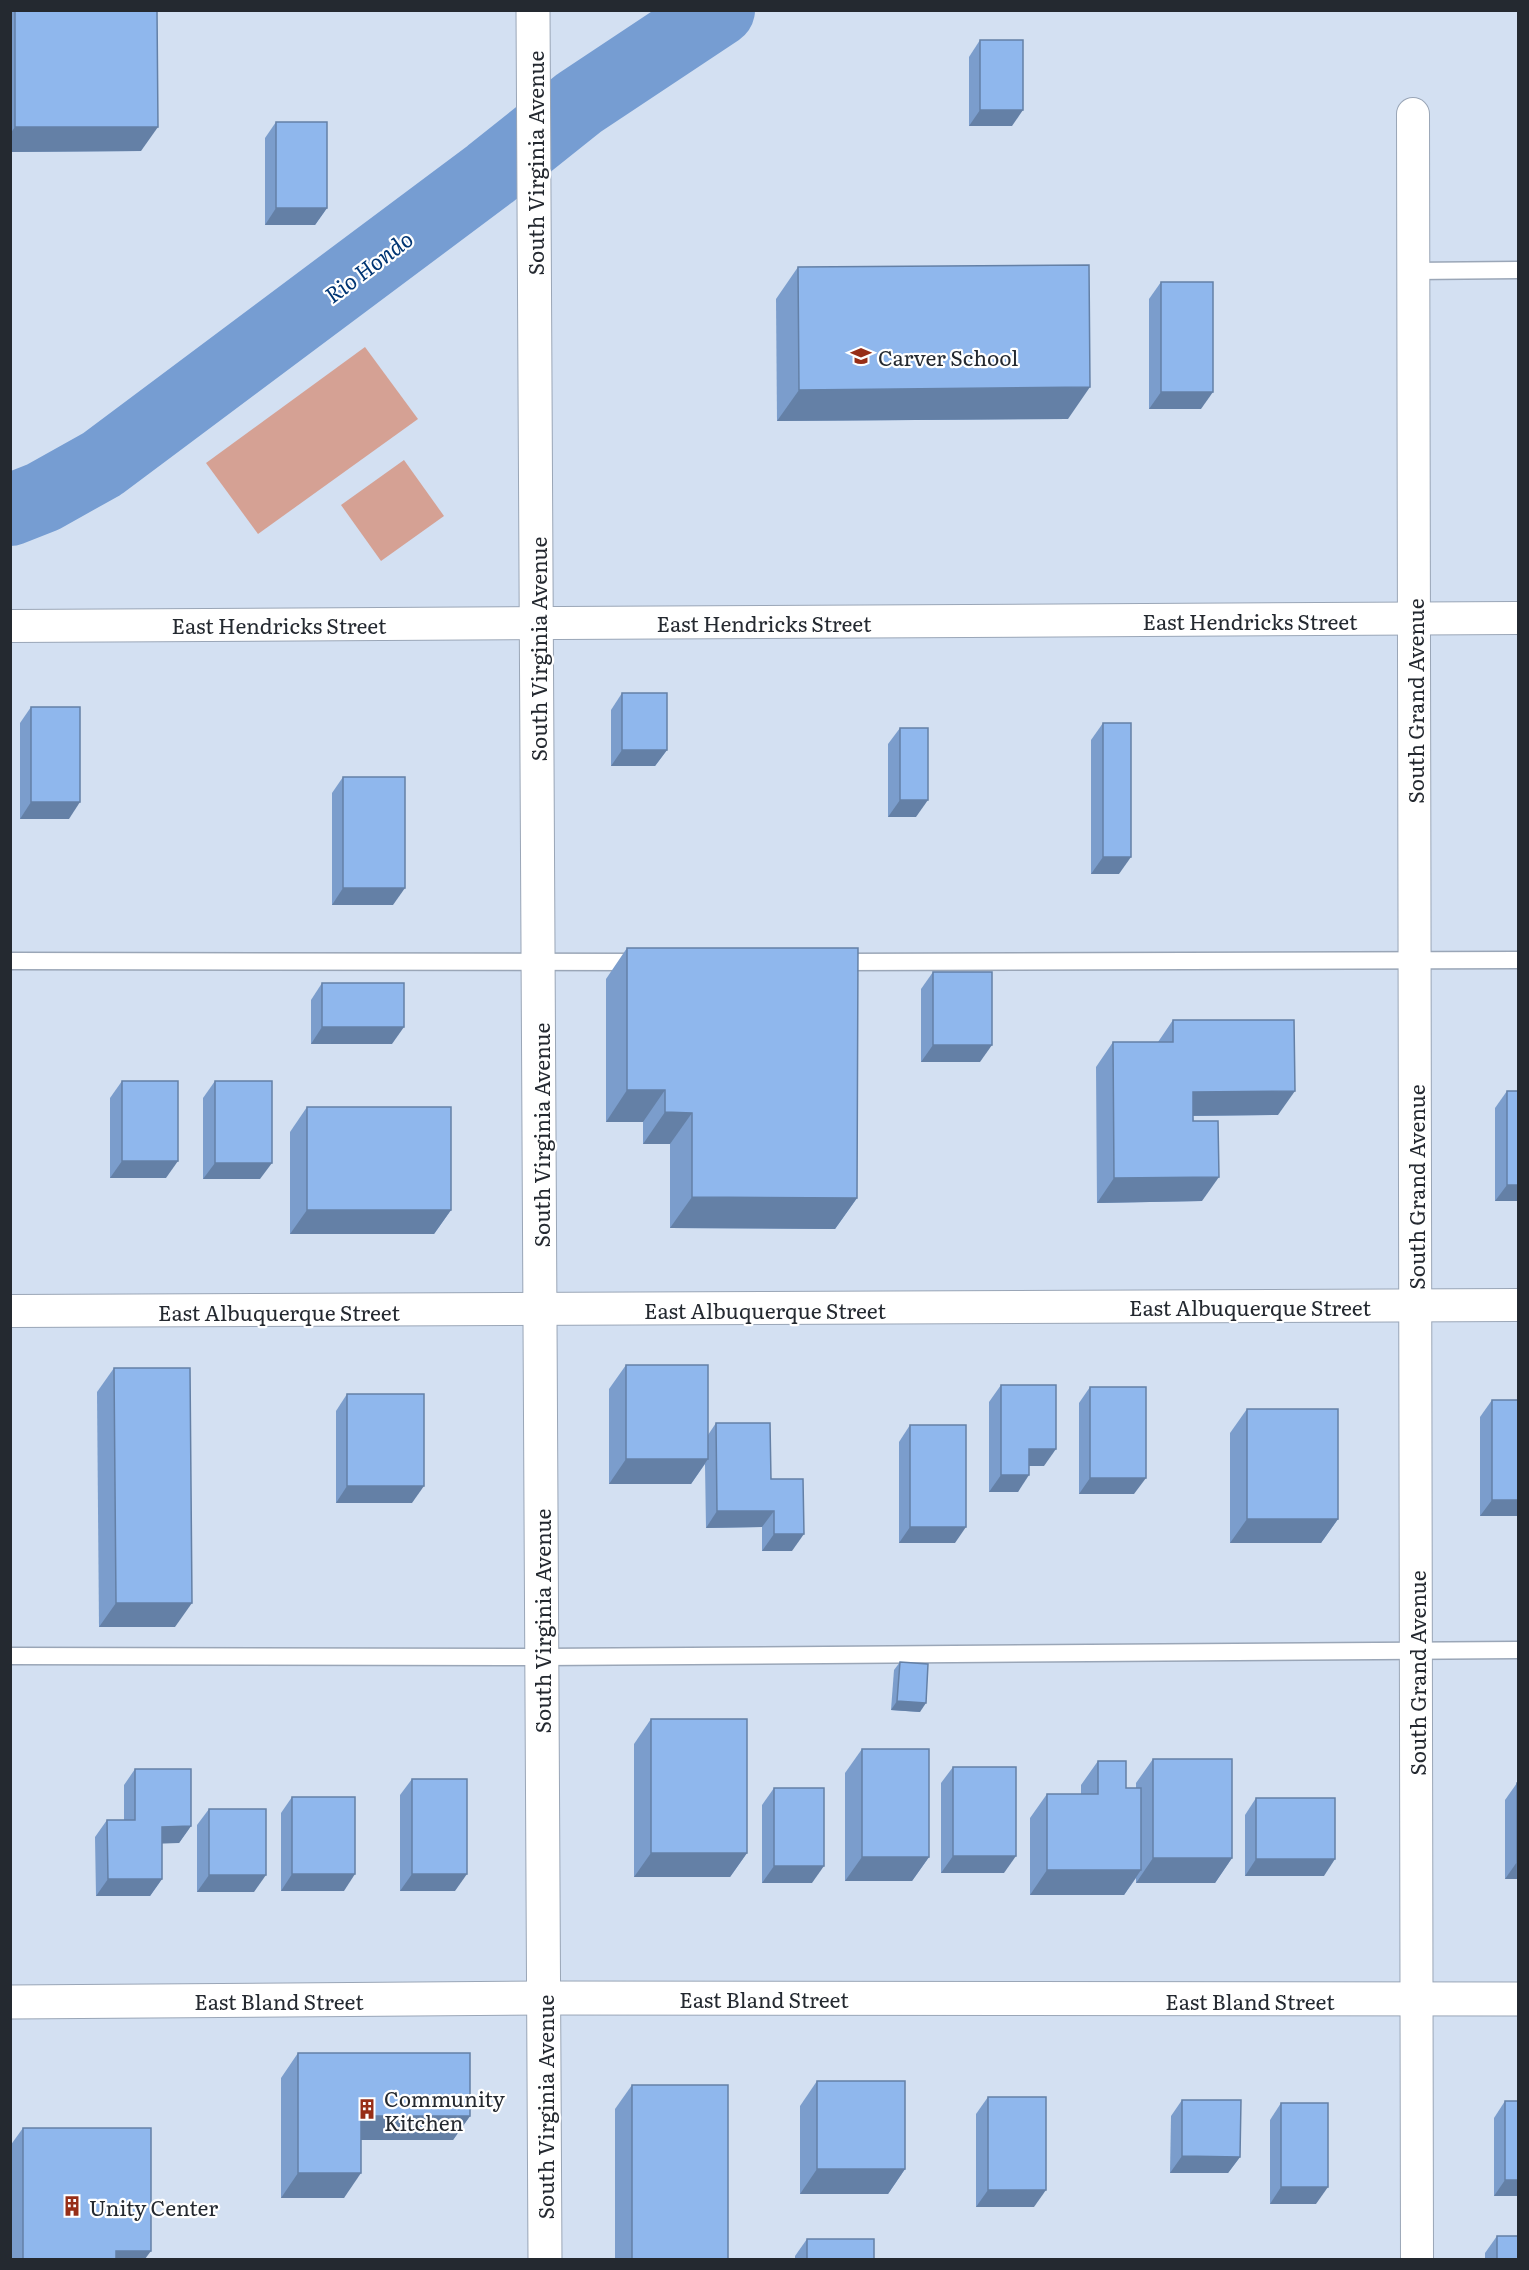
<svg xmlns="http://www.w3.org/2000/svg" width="1529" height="2270" font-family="Literata,serif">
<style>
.green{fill:#d5a194}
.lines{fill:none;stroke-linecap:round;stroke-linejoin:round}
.river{stroke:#769dd2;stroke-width:72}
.service-casing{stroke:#9aa6b7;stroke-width:19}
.minor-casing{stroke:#9aa6b7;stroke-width:34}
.tertiary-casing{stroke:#9aa6b7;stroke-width:35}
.service{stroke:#fff;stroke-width:16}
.minor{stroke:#fff;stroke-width:32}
.tertiary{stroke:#fff;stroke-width:33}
.wall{fill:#7b9dcc}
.shaded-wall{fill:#6480a6}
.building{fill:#8fb7ed;stroke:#6480a6;stroke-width:1.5}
.labels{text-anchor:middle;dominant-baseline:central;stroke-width:4.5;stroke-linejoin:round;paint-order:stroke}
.street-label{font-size:21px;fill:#242930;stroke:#fff}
.poi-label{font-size:21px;fill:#242930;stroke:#fff;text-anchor:start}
.water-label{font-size:22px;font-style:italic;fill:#003573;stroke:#fff}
</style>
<rect width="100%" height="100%" fill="#d3e0f2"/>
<g class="green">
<polygon points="365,347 418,419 258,534 206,463"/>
<polygon points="404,460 444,516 381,561 341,505"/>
</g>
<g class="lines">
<polyline class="river" points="10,510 43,497 102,464 490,174 579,103 719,10"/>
<g class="service-casing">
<g id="service">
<polyline points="1413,271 1518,270"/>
<polyline points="10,961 640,962"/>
<polyline points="836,962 1518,960"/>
<polyline points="10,1656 542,1657 1518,1650"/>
</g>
</g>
<g class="minor-casing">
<g id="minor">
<polyline points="1413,114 1417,2260"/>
<polyline points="10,626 1518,618"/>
<polyline points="10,1311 1518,1305"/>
</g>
</g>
<g class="tertiary-casing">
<g id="tertiary">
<polyline points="533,10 545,2260"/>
<polyline points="10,2002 543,1998 1518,1999"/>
</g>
</g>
<use href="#service" class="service"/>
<use href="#minor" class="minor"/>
<use href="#tertiary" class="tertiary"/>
</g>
<g class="wall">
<polygon points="10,10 157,10 141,151 10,152"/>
<polygon points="980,40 1012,126 969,126 969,57"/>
<polygon points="276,122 327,208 315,225 265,225 265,138"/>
<polygon points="798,267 1068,419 777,421 776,299"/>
<polygon points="1161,282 1201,409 1149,409 1149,299"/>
<polygon points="622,693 667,750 655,766 611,766 611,710"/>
<polygon points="31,707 69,819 20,819 20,723"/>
<polygon points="1103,723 1119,874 1091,874 1091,740"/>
<polygon points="900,728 916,817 888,817 888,744"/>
<polygon points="343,777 393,905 332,905 332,793"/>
<polygon points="627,948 857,1198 835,1229 670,1228 670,1144 643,1144 643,1122 606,1122 606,979"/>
<polygon points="933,972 980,1062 921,1062 921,989"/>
<polygon points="322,983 392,1044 311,1044 311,1000"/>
<polygon points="1173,1020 1278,1115 1193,1116 1202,1201 1097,1203 1096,1067 1113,1042 1158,1042"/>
<polygon points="122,1081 166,1178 110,1178 110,1098"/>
<polygon points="215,1081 260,1179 203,1179 203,1098"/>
<polygon points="1507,1091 1518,1201 1495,1201 1495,1108"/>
<polygon points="307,1107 451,1210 434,1234 290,1234 290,1132"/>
<polygon points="626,1365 708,1435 716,1423 771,1479 792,1551 762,1551 762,1527 706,1528 705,1464 691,1484 609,1484 609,1389"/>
<polygon points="114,1368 175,1627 99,1627 97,1392"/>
<polygon points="1001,1385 1044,1466 1029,1466 1018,1492 989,1492 989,1402"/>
<polygon points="1090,1387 1134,1494 1079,1494 1079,1403"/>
<polygon points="347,1394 412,1503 336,1503 336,1411"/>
<polygon points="1492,1400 1518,1516 1480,1516 1480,1417"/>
<polygon points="1247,1409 1338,1519 1321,1543 1230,1543 1230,1433"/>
<polygon points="910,1425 955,1543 899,1543 899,1442"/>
<polygon points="900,1662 920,1712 891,1710 894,1670"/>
<polygon points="651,1719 747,1853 730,1877 634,1877 634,1744"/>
<polygon points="862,1749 929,1857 912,1881 845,1881 845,1773"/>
<polygon points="1153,1759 1232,1858 1215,1883 1136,1883 1136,1878 1124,1895 1030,1895 1030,1818 1047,1794 1081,1794 1081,1785 1098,1761 1126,1788 1136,1788 1136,1783"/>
<polygon points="953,1767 1004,1873 941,1873 941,1783"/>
<polygon points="135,1769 191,1826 179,1843 162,1843 162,1879 150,1896 96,1896 95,1837 107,1820 124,1820 124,1785"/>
<polygon points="412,1779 455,1891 400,1891 400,1795"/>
<polygon points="1517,1783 1518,1879 1505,1879 1505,1800"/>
<polygon points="774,1788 812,1883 762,1883 762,1805"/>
<polygon points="292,1797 344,1891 281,1891 281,1813"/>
<polygon points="1256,1798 1324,1876 1245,1876 1245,1815"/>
<polygon points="209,1809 254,1892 197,1892 197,1825"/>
<polygon points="298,2053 470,2116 453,2140 361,2140 344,2198 281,2198 281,2078"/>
<polygon points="817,2081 905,2169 888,2194 800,2194 800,2106"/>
<polygon points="632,2085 728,2259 615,2259 615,2109"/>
<polygon points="988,2097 1034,2207 976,2207 976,2114"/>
<polygon points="1182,2100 1240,2157 1228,2173 1170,2173 1171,2116"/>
<polygon points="1505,2101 1518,2196 1494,2196 1494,2118"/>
<polygon points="1281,2103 1316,2204 1270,2204 1270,2120"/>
<polygon points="23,2128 145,2259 10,2259 10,2146"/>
<polygon points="1497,2236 1518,2259 1485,2259 1485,2253"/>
<polygon points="807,2239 874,2259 795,2259 795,2256"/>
</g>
<g class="shaded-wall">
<polygon points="980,110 1023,110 1012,126 969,126"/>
<polygon points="15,127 158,127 141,151 10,152 10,134"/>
<polygon points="276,208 327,208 315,225 265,225"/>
<polygon points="1090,387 1068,419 777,421 799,390"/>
<polygon points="1161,392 1213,392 1201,409 1149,409"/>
<polygon points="622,750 667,750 655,766 611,766"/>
<polygon points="900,800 928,800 916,817 888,817"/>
<polygon points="31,802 80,802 69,819 20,819"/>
<polygon points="1103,857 1131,857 1119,874 1091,874"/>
<polygon points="343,888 405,888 393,905 332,905"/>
<polygon points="322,1027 404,1027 392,1044 311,1044"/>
<polygon points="933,1045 992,1045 980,1062 921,1062"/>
<polygon points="627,1090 665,1090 643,1122 606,1122"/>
<polygon points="1295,1091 1278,1115 1176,1116 1193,1092"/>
<polygon points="665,1112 692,1113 670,1144 643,1144"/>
<polygon points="122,1161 178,1161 166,1178 110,1178"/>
<polygon points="215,1163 272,1163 260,1179 203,1179"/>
<polygon points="1219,1177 1202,1201 1097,1203 1114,1178"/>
<polygon points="1507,1185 1518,1185 1518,1201 1495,1201"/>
<polygon points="692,1197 857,1198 835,1229 670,1228"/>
<polygon points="307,1210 451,1210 434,1234 290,1234"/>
<polygon points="1029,1449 1056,1449 1044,1466 1018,1466"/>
<polygon points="626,1459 708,1459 691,1484 609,1484"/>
<polygon points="1001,1475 1029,1475 1018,1492 989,1492"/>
<polygon points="1090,1478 1146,1478 1134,1494 1079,1494"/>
<polygon points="347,1486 424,1486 412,1503 336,1503"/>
<polygon points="1492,1500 1518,1500 1518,1516 1480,1516"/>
<polygon points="717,1511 774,1511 762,1527 706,1528"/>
<polygon points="1247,1519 1338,1519 1321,1543 1230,1543"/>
<polygon points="910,1527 966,1527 955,1543 899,1543"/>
<polygon points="774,1534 804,1534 792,1551 762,1551"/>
<polygon points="116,1603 192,1603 175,1627 99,1627"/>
<polygon points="897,1701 926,1703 920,1712 891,1710"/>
<polygon points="191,1826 179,1843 150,1844 162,1827"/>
<polygon points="651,1853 747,1853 730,1877 634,1877"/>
<polygon points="953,1856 1016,1856 1004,1873 941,1873"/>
<polygon points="862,1857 929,1857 912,1881 845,1881"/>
<polygon points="1153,1858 1232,1858 1215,1883 1136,1883"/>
<polygon points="1256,1859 1335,1859 1324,1876 1245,1876"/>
<polygon points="1517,1862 1518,1862 1518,1879 1505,1879"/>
<polygon points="774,1866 824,1866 812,1883 762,1883"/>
<polygon points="1047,1870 1141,1870 1124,1895 1030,1895"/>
<polygon points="292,1874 355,1874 344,1891 281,1891"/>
<polygon points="412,1874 467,1874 455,1891 400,1891"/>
<polygon points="209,1875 266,1875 254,1892 197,1892"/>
<polygon points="108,1879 162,1879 150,1896 96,1896"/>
<polygon points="361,2116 470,2116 453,2140 344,2140"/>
<polygon points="1182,2156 1240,2157 1228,2173 1170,2173"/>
<polygon points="817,2169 905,2169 888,2194 800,2194"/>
<polygon points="298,2173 361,2173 344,2198 281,2198"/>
<polygon points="1505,2180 1518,2180 1518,2196 1494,2196"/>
<polygon points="1281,2187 1328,2187 1316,2204 1270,2204"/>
<polygon points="988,2190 1046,2190 1034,2207 976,2207"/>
<polygon points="116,2251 151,2251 145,2259 110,2259"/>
</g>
<g class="building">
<polygon points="15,10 157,10 158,127 15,127"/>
<rect x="980" y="40" width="43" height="70"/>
<rect x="276" y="122" width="51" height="86"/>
<polygon points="1089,265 1090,387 799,390 798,267"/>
<rect x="1161" y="282" width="52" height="110"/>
<rect x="622" y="693" width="45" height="57"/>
<rect x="31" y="707" width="49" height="95"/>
<rect x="1103" y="723" width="28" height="134"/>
<rect x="900" y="728" width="28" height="72"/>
<rect x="343" y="777" width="62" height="111"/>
<polygon points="627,948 858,948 857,1198 692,1197 692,1113 665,1112 665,1090 627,1090"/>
<rect x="933" y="972" width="59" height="73"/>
<rect x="322" y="983" width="82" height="44"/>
<polygon points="1173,1020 1294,1020 1295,1091 1193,1092 1193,1121 1218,1121 1219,1177 1114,1178 1113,1042 1173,1042"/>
<rect x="122" y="1081" width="56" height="80"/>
<rect x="215" y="1081" width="57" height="82"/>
<rect x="1507" y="1091" width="11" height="94"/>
<rect x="307" y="1107" width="144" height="103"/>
<rect x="626" y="1365" width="82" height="94"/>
<polygon points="114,1368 190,1368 192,1603 116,1603"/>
<polygon points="1001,1385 1056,1385 1056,1449 1029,1449 1029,1475 1001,1475"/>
<rect x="1090" y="1387" width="56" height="91"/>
<rect x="347" y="1394" width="77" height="92"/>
<rect x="1492" y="1400" width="26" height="100"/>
<rect x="1247" y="1409" width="91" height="110"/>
<polygon points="716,1423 770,1423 771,1479 803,1479 804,1534 774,1534 774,1511 717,1511"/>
<rect x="910" y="1425" width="56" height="102"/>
<polygon points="900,1662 928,1664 926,1703 897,1701"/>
<rect x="651" y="1719" width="96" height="134"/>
<rect x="862" y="1749" width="67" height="108"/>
<rect x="1153" y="1759" width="79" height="99"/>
<polygon points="1098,1761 1126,1761 1126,1788 1141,1788 1141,1870 1047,1870 1047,1794 1098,1794"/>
<rect x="953" y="1767" width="63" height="89"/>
<polygon points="135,1769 191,1769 191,1826 162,1827 162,1879 108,1879 107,1820 135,1820"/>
<rect x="412" y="1779" width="55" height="95"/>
<rect x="1517" y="1783" width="1" height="79"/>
<rect x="774" y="1788" width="50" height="78"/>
<rect x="292" y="1797" width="63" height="77"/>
<rect x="1256" y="1798" width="79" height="61"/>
<rect x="209" y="1809" width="57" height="66"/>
<polygon points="298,2053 470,2053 470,2116 361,2116 361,2173 298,2173"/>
<rect x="817" y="2081" width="88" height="88"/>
<rect x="632" y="2085" width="96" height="174"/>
<rect x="988" y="2097" width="58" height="93"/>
<polygon points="1182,2100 1241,2100 1240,2157 1182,2156"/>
<rect x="1505" y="2101" width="13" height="79"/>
<rect x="1281" y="2103" width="47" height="84"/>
<polygon points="23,2128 151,2128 151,2251 116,2251 116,2259 23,2259"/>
<rect x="1497" y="2236" width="21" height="23"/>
<rect x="807" y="2239" width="67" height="20"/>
</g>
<defs>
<g id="school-bare" transform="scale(1.62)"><path d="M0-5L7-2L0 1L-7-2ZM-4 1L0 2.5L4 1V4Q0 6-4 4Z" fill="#972e17" stroke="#fff" stroke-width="2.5" paint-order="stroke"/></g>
<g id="building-bare" transform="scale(1.62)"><path d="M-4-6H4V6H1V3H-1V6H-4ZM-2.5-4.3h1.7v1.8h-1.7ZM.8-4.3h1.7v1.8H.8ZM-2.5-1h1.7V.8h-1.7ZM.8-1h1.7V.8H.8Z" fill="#972e17" stroke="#fff" stroke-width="2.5" paint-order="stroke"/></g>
</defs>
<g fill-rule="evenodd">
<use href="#school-bare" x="861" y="356"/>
<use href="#building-bare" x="367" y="2109"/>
<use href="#building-bare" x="72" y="2206"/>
</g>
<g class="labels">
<g class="street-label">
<text transform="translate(534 163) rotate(-90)">South Virginia Avenue</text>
<text x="1250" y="620">East Hendricks Street</text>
<text x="764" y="622">East Hendricks Street</text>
<text x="279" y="624">East Hendricks Street</text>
<text transform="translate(537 649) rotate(-90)">South Virginia Avenue</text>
<text transform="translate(1414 701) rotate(-90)">South Grand Avenue</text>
<text transform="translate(540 1135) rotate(-90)">South Virginia Avenue</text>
<text transform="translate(1415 1187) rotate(-90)">South Grand Avenue</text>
<text x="1250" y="1306">East Albuquerque Street</text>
<text x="765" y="1309">East Albuquerque Street</text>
<text x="279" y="1311">East Albuquerque Street</text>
<text transform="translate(541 1621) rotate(-90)">South Virginia Avenue</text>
<text transform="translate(1416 1673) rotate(-90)">South Grand Avenue</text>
<text x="764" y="1998">East Bland Street</text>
<text x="279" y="2000">East Bland Street</text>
<text x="1250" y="2000">East Bland Street</text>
<text transform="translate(544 2107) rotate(-90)">South Virginia Avenue</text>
</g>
<g class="poi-label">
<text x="878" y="356">Carver School</text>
<text x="384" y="2097">Community<tspan x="384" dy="24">Kitchen</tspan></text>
<text x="89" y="2206">Unity Center</text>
</g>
<g class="water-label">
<text transform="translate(368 266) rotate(-37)">Rio Hondo</text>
</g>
</g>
<rect width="1529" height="2270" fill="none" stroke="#242930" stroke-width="24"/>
</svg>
